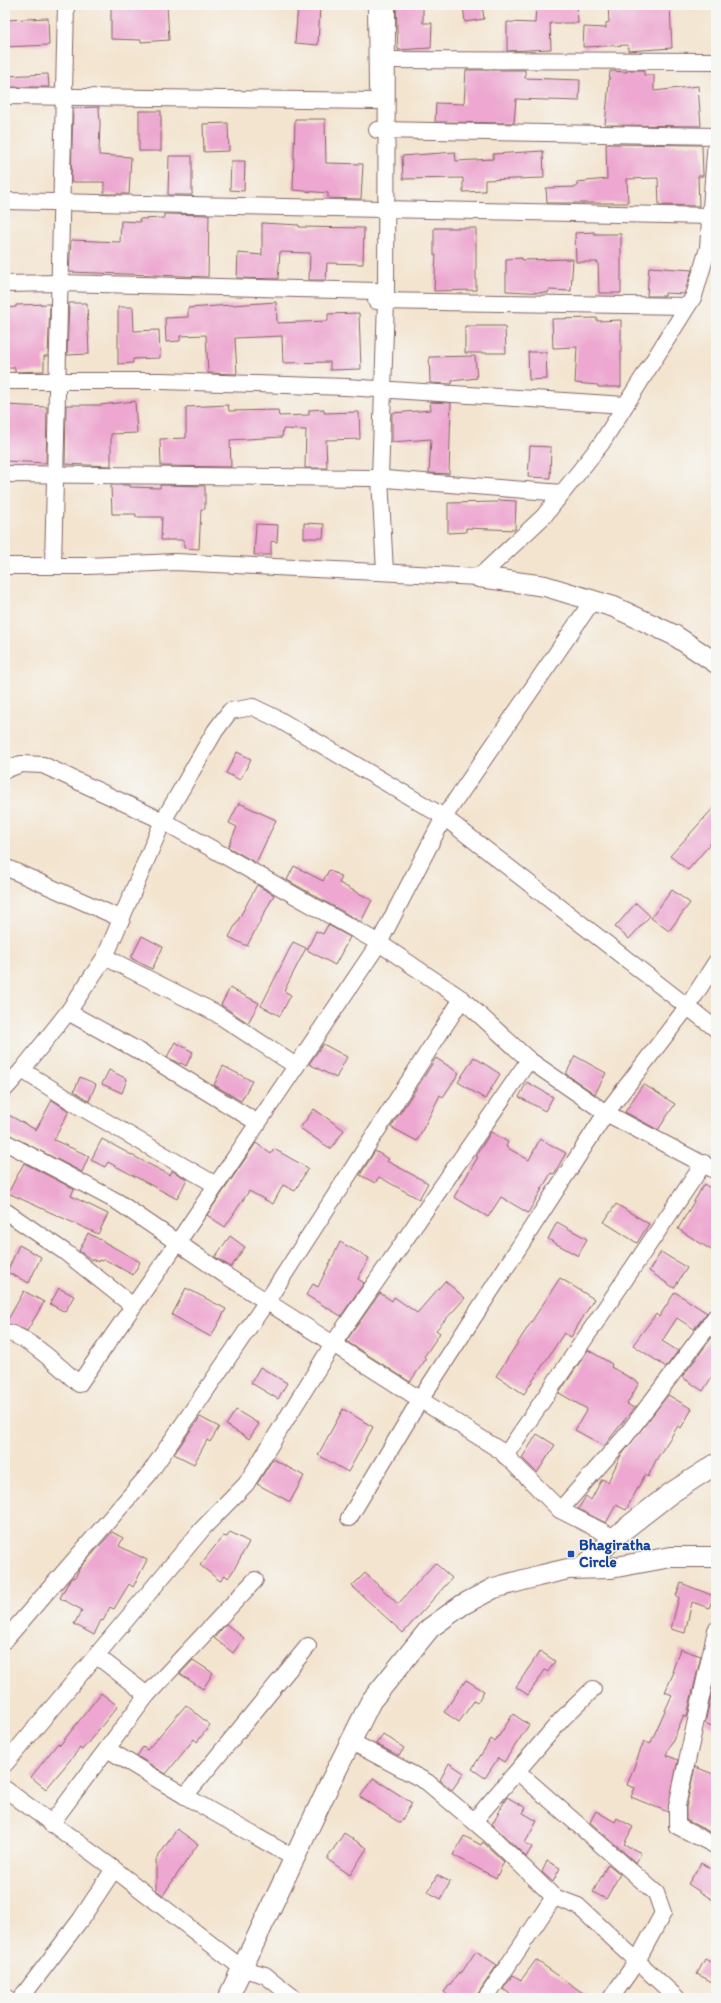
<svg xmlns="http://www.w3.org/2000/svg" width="721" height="2003" font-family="Itim,sans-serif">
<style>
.building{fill:#eda7d0}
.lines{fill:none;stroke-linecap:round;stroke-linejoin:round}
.minor-casing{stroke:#856464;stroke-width:18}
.tertiary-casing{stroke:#856464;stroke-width:22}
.minor{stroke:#fff;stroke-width:16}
.tertiary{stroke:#fff;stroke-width:20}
.transit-dot{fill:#1a4fb4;stroke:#f6f6f2;stroke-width:1.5}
.labels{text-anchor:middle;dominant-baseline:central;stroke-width:3;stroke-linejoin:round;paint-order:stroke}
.transit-label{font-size:15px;font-weight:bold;fill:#164399;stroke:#f6f6f2;text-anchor:start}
</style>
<rect width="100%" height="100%" fill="#f6f6f2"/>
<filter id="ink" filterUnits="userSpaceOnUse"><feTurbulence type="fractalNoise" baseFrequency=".025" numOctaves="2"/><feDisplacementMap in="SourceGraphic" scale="8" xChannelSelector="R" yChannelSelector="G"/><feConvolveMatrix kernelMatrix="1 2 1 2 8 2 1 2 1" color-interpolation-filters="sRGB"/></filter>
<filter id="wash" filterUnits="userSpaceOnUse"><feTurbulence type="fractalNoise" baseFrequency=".012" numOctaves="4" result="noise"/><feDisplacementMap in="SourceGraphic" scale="16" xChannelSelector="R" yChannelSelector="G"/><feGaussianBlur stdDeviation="0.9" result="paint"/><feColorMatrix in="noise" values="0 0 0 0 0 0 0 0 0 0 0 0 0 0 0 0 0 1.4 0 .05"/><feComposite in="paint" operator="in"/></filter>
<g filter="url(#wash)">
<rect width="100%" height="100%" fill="#f3e4cf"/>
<g id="blocks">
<g class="building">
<polygon points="111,5 167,5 169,40 141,42 141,40 111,39"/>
<polygon points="298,5 320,5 318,45 295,43"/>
<polygon points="396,5 423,5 423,23 432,23 431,48 398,50"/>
<polygon points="463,5 482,5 484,19 465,22"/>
<polygon points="536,5 577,5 578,23 550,23 551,49 507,51 507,22 535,23"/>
<polygon points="608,5 670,5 672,48 628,51 628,45 583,47 584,27 606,28 606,23 609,22"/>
<polygon points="48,18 49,45 5,47 5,20"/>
<polygon points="466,70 525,70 525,78 580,80 579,101 516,99 514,123 435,122 436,103 464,104"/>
<polygon points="627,70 644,70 644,75 654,75 654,91 698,86 701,126 605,125 610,71 627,72"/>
<polygon points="48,74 49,87 5,87 5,76"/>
<polygon points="99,107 100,123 99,155 131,157 129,194 104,194 104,182 71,182 73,108"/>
<rect x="139" y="111" width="22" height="40"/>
<polygon points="295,119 325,119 326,163 363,164 361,199 328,198 328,193 293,190"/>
<polygon points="228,123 229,151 204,152 203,124"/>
<polygon points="606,144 702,145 703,176 698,176 699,206 659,205 658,178 627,179 628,203 547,203 546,188 577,187 577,182 607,179"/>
<polygon points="543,151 544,178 485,180 485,191 463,192 463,178 403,179 402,156 455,152 456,161 493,159 493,154"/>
<polygon points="169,156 192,156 192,195 168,195"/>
<polygon points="231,161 245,161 244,191 230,190"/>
<polygon points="164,214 209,215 208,277 69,272 71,240 120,242 121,221 140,222 139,219 164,218"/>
<polygon points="262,223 299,225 299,227 364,228 363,264 327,263 326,280 309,280 310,253 280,252 278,279 237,278 238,253 262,255"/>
<polygon points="434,228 476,228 476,290 434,291 436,255 434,255"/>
<polygon points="594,232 594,234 621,234 621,293 599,293 598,262 576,262 575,233"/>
<polygon points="522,258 522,260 573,259 571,291 549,290 548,293 506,291 506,259"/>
<polygon points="649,267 692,270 684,294 665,293 665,296 647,296"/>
<polygon points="276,302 277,323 328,321 328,314 359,313 361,369 330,370 330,362 283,363 282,336 235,338 237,374 208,373 206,335 180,336 180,341 166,342 165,318 188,317 188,308"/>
<polygon points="69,303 87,303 89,354 67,355"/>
<polygon points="50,304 48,356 44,356 44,371 15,372 15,368 5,368 5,308 16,307 16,305"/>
<polygon points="118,307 133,307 134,331 159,330 160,358 133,359 133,363 118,364"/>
<polygon points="597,318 597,321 621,320 621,387 598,387 598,385 575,383 577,347 553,348 552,319"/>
<polygon points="465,326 505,326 506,353 465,353"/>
<polygon points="528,352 546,352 547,379 529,380"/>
<polygon points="475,356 477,378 452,381 452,384 430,383 429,357"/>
<polygon points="135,401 137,433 111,434 111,466 65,464 66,405 100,405"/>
<polygon points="430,402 451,403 449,474 429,473 431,439 392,442 392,413 431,410"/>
<polygon points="5,405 47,407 46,463 5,461"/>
<polygon points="228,405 229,411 278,410 279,416 309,415 309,410 324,409 324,413 359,412 360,439 326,440 327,468 305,468 306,430 283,429 282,437 230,440 231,467 161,466 160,439 186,438 186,407"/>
<polygon points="530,446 551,447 550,478 528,477"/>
<polygon points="111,485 130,485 130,487 160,488 160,485 162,485 205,486 205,509 201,509 199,549 184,548 184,540 161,540 162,517 136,517 136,514 112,514"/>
<polygon points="498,500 516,501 515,530 466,528 466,532 448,533 448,503 498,502"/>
<polygon points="304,523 324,524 323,538 304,538"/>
<polygon points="256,524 278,525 277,542 271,541 271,555 254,555"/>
<polygon points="237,752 251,759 240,780 226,773"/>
<polygon points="239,803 276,820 256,863 228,847 237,827 229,823"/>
<polygon points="716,805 716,837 688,870 670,856"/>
<polygon points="294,866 323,881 329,870 342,877 339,883 372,900 361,922 287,880"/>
<polygon points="257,885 274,895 247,946 229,937"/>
<polygon points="672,890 690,903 669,931 651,918"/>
<polygon points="636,903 650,916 629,939 615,927"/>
<polygon points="328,925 350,937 335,965 307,950 316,931 323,934"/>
<polygon points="142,936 163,947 152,969 131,958"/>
<polygon points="293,942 306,948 284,991 291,995 280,1016 261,1006"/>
<polygon points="230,988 259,1003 248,1023 221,1005"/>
<polygon points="175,1042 193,1052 186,1066 181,1063 180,1064 167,1057"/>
<polygon points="323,1044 347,1057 336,1078 309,1064"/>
<polygon points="575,1056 606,1073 595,1094 566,1074"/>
<polygon points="474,1057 500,1074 485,1099 458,1082"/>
<polygon points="436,1058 459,1073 443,1097 440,1095 417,1141 391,1127"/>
<polygon points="223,1066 252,1081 241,1101 214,1085"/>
<polygon points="109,1070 127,1079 122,1093 102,1084"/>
<polygon points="80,1077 96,1084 89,1101 74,1091"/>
<polygon points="527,1082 553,1097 545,1111 519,1097"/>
<polygon points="643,1084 675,1104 658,1130 625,1112"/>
<polygon points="52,1100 69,1111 54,1140 89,1156 82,1172 5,1133 5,1113 36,1130"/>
<polygon points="314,1109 344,1130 331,1149 300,1128"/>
<polygon points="491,1132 508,1142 506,1147 529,1160 540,1139 566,1153 554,1174 551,1173 528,1213 501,1197 488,1217 454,1197 478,1157 476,1156"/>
<polygon points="102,1139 141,1160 170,1175 172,1171 187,1179 177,1199 108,1162 105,1167 91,1160"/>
<polygon points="256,1143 271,1154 274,1149 308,1168 295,1191 283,1185 273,1204 249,1191 225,1227 207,1215"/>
<polygon points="375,1151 389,1159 387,1161 428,1183 419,1199 379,1177 375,1183 360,1175"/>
<polygon points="24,1163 74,1189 71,1196 108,1214 98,1234 8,1193"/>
<polygon points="704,1184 716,1192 716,1253 678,1229"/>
<polygon points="616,1204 649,1224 637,1243 604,1222"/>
<polygon points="557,1222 587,1239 578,1256 548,1239"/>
<polygon points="88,1233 140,1262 133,1275 104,1259 102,1261 99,1260 98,1262 93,1259 92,1260 79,1251"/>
<polygon points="230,1236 245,1247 231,1267 215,1257"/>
<polygon points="340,1242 369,1258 358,1279 364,1283 341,1316 306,1295 313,1284 318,1287"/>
<polygon points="19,1245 41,1257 29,1283 7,1272"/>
<polygon points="661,1252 687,1268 674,1288 649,1271"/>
<polygon points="560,1278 594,1299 571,1337 564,1333 524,1394 496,1376"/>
<polygon points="445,1281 465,1298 436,1330 440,1333 424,1357 426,1359 410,1382 346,1341 380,1293 392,1301 394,1297 417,1313"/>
<polygon points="59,1288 74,1296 65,1312 50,1304"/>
<polygon points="186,1288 226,1309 211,1337 172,1315"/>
<polygon points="24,1291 44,1302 27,1331 6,1323"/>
<polygon points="675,1292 707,1313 694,1329 677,1318 662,1341 678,1351 666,1367 633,1345 656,1314 659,1317"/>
<polygon points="716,1332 716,1370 703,1391 682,1377"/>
<polygon points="588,1350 612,1364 611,1367 639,1383 627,1404 634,1408 604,1446 575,1430 587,1409 559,1393"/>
<polygon points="260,1367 287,1383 278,1399 251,1383"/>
<polygon points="668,1395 692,1409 681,1428 678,1426 656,1460 648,1477 645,1475 626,1510 616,1505 606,1523 578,1509 586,1496 591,1500 602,1479 608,1482 620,1457"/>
<polygon points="343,1409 373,1427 348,1472 318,1455"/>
<polygon points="236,1410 259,1424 249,1439 226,1425"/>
<polygon points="200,1417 219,1427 210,1442 207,1440 194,1464 174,1454"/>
<polygon points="537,1434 555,1445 537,1473 522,1458"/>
<polygon points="273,1459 304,1476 290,1502 257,1484"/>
<polygon points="112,1532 123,1538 119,1546 147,1560 133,1587 129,1584 114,1609 110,1607 103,1621 101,1620 94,1635 74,1624 82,1610 60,1598 69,1581 73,1577 75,1578 79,1569"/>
<polygon points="230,1532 249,1542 233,1571 228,1578 225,1575 220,1581 200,1565 223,1536 227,1537"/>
<polygon points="435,1563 452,1578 403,1633 352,1586 365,1573 398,1604"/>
<polygon points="681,1583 714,1596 709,1608 692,1602 685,1633 671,1629 679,1597 676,1596"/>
<polygon points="226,1624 244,1638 233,1653 214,1638"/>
<polygon points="680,1649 701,1656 687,1716 684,1715 666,1755 678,1760 668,1812 631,1797 635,1788 627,1785 644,1741 650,1744 672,1695 665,1692 674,1672 672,1672"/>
<polygon points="540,1651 555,1661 548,1672 545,1670 528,1695 516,1687"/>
<polygon points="193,1660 213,1673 203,1689 180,1674"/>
<polygon points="716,1674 716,1728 705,1723"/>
<polygon points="466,1680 484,1691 477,1703 474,1701 459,1722 444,1712"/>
<polygon points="101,1693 118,1706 82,1750 80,1748 46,1789 31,1777 58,1743 60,1745"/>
<polygon points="186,1705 210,1725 197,1742 194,1739 166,1774 137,1756 143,1747 147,1750"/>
<polygon points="513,1714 529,1725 504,1762 498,1758 485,1778 472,1769 491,1739 495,1742"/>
<polygon points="383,1734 404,1748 399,1756 376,1744"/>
<polygon points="449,1763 464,1773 452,1790 440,1780"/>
<polygon points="695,1767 716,1775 716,1819 710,1832 686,1820 686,1807"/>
<polygon points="373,1778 412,1803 400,1823 360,1797"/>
<polygon points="507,1797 526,1808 523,1813 537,1821 525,1843 532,1847 526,1857 492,1824"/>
<polygon points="596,1811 615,1822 617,1818 633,1827 624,1844 641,1853 636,1863 590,1822"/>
<polygon points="177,1829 198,1844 163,1895 156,1890 156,1860"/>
<polygon points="344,1833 367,1848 350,1875 327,1859"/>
<polygon points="464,1836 481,1845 483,1842 504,1862 496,1878 453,1855"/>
<polygon points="547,1861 560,1868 553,1882 542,1872"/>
<polygon points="701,1863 716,1872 716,1902 688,1884"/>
<polygon points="608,1864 620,1874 606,1899 593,1892"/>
<polygon points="437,1875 450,1882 441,1899 428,1892"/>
<polygon points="476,1951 497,1965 475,1998 451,1998 444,1992 459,1973 460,1975"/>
<polygon points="705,1959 716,1965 716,1984 697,1974"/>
<polygon points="536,1960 590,1998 516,1998 503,1989 513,1975 521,1980"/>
</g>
</g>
</g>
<g filter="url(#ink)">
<use href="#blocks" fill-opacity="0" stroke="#856464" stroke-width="1"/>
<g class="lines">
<g class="minor-casing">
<g id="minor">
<polyline points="376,5 377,88"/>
<polyline points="378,60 716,61"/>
<polyline points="5,96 377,101"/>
<polyline points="377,130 716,136"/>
<polyline points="5,201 710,216"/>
<polyline points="5,284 59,283 377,291"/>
<polyline points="376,301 687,306"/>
<polyline points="5,381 162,381 346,387 625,405"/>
<polyline points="5,474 373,478 562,493"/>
<polyline points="5,566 88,566 175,562 479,577 544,516 601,444 694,296 708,248 716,140"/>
<polyline points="53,566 66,5"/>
<polyline points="385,572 380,478 386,301 387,5"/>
<polyline points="5,770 21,764 43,765 163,821 379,943 444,817 593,600"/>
<polyline points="5,867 122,919"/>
<polyline points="105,957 214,1012 296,1066"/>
<polyline points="68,1012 146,1055 258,1123"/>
<polyline points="5,1089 22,1070"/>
<polyline points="5,1142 118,1202 225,1275 501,1451 560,1510 615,1538"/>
<polyline points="216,1185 79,1106 22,1070 68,1012 105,957 163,821 215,731 230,711 253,707 278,719 444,817 716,1029"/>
<polyline points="5,1211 65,1252 133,1306"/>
<path d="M 5,1332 C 28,1336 61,1368 79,1384 L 178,1242 L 379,943 L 462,999 L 529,1060 L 606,1113 L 716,1171"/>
<polyline points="505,1456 704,1163"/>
<polyline points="560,1510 624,1438 716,1316"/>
<polyline points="349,1518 420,1400 606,1113 688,1006 716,962"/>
<polyline points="716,1630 677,1806 677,1826 716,1846"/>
<polyline points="5,1640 149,1474 267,1301 462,999"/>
<polyline points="97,1656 147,1695"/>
<polyline points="350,1741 427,1782 489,1834 554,1897 578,1906 677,1998"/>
<polyline points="107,1749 185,1796 294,1858"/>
<polyline points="5,1764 204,1527 246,1484 333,1344 529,1060"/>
<polyline points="518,1772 656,1893 663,1913 637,1961 611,1998"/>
<polyline points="5,1789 114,1869 243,1969 265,1975 294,1998"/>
<polyline points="185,1796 308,1646"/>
<polyline points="474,1821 562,1719 593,1689"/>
<polyline points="51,1824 147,1695 255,1580"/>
<polyline points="5,1997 7,1998"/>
<polyline points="21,1998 81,1919 114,1869"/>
<polyline points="486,1998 554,1897"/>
</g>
</g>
<g class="tertiary-casing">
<g id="tertiary">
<polyline points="479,577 545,586 614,607 674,635 716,663"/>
<polyline points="582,1568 621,1532 671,1493 716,1464"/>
<polyline points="228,1998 331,1781 371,1701 430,1628 462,1605 494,1588 538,1576 568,1569 611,1568 671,1557 716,1557"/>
</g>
</g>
<use href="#minor" class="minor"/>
<use href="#tertiary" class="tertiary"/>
</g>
</g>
<rect class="transit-dot" x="567" y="1550" width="8" height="8" rx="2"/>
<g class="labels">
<g class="transit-label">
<text x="579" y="1545">Bhagiratha<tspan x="579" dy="17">Circle</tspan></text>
</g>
</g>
<rect width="721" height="2003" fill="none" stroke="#f6f6f2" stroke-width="20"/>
</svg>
